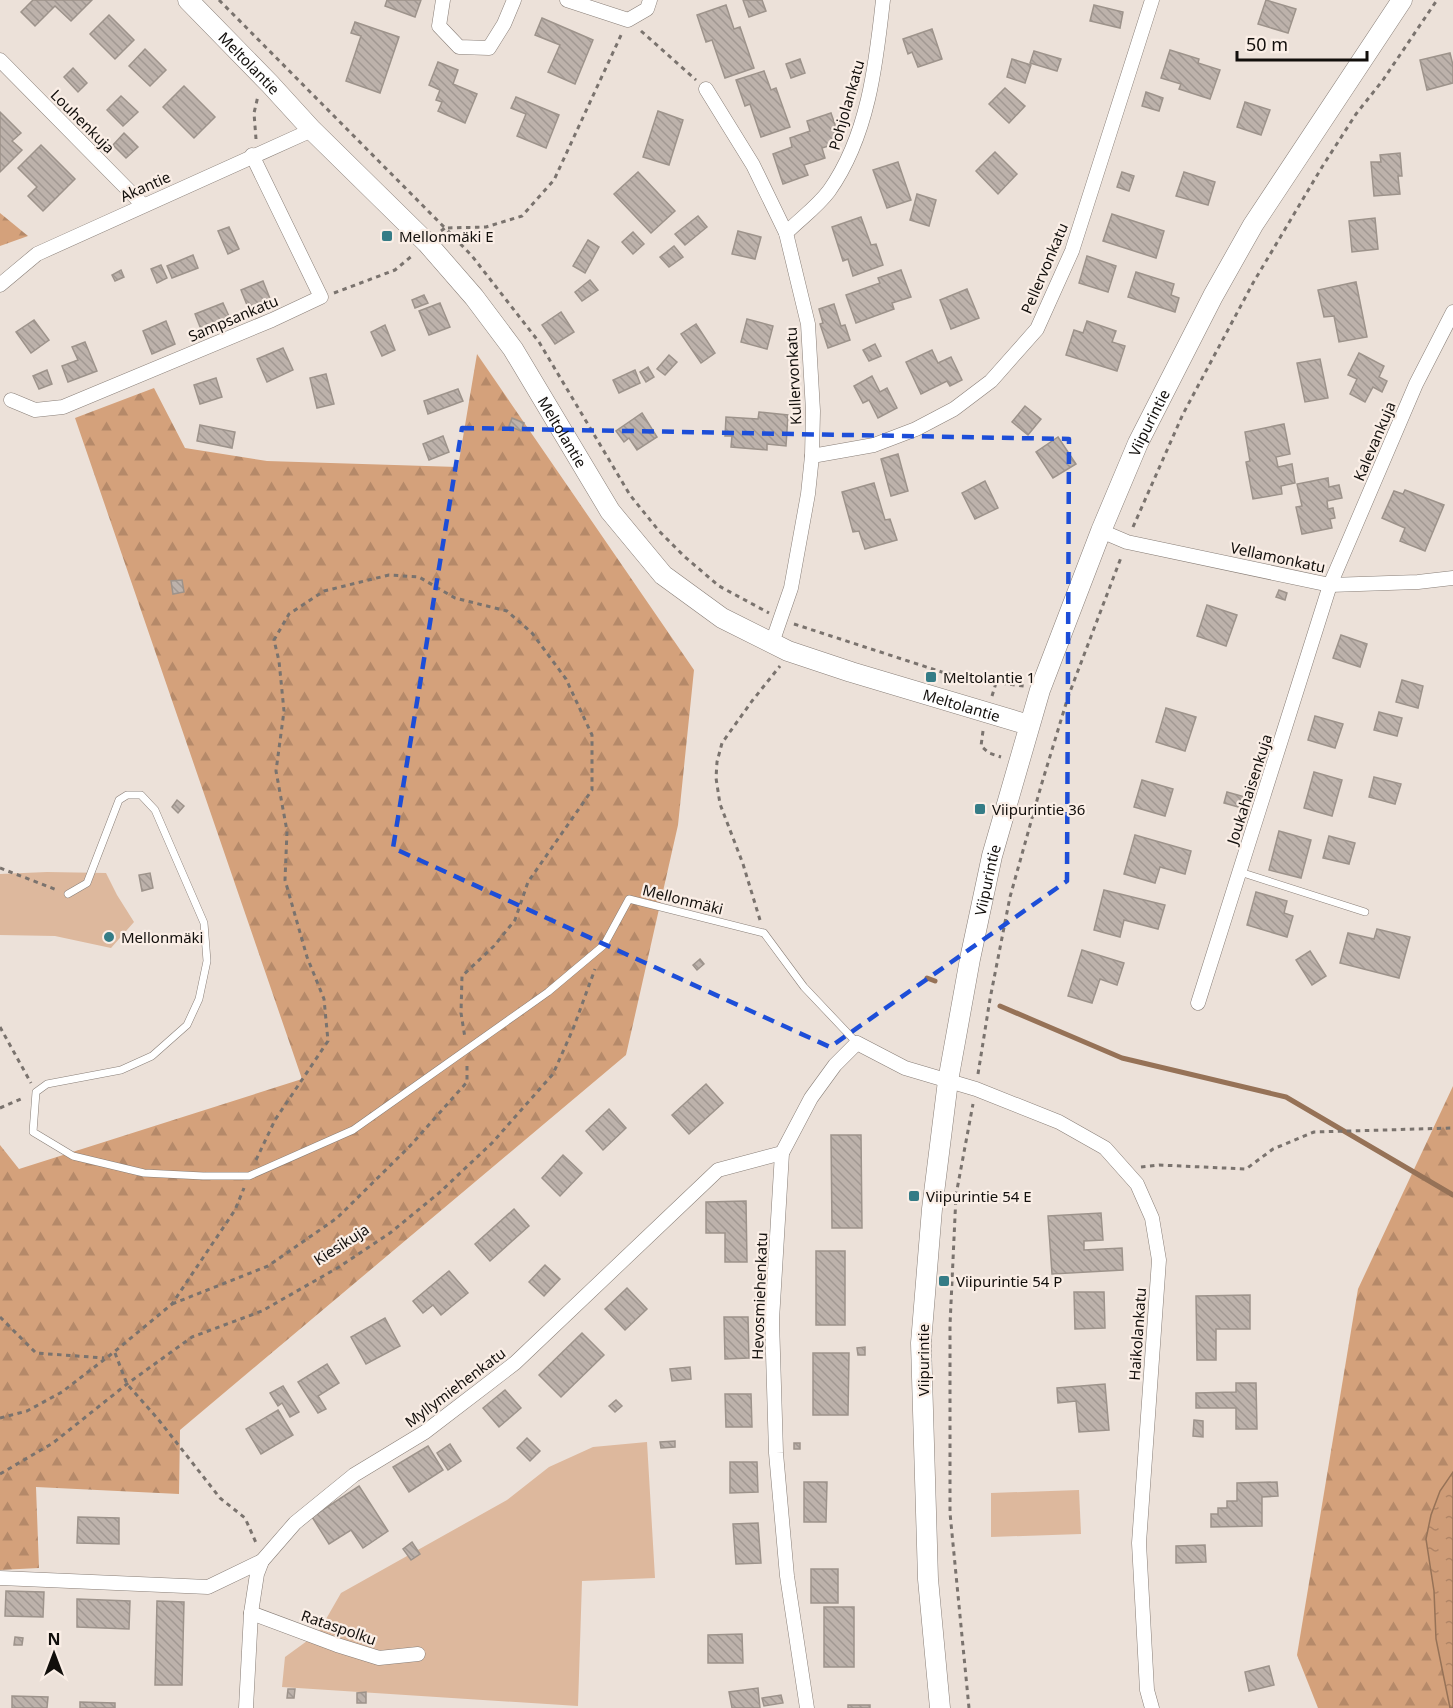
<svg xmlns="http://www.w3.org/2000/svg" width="1453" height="1708" font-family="'Noto Sans',sans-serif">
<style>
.green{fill:#ddb89d}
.forest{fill:url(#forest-firs)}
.water{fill:url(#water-ripples);stroke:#967257;stroke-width:1.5}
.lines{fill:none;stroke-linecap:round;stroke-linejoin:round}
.stream{stroke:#967257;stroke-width:5}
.building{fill:url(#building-back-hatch);stroke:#9d938b;stroke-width:1.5}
.lane-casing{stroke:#887e77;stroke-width:8}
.street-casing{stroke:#887e77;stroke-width:15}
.secondary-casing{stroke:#887e77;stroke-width:21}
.path{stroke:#7a736e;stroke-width:3;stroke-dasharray:4.5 4.5;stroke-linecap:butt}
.lane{stroke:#fff;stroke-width:7}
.street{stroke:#fff;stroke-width:14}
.secondary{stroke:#fff;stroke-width:20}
.marked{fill:none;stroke:#1d4ed8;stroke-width:4.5;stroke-dasharray:12 8;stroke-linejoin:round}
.poi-dot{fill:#357c86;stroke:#faeee6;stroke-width:2}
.labels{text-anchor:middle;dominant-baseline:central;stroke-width:4.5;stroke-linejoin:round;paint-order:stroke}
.street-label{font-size:15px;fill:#120f0c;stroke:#faeee6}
.poi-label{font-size:15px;fill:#120f0c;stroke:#faeee6;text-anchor:start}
</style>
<defs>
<pattern id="forest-firs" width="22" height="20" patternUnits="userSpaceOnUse" patternTransform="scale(1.5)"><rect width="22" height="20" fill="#d4a17b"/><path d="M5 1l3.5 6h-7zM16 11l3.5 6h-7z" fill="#b58969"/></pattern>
<pattern id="water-ripples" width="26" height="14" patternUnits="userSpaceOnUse" patternTransform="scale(1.5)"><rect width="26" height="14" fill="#cf9c77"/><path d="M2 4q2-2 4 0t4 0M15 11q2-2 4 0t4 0" fill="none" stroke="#b18566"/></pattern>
<pattern id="building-back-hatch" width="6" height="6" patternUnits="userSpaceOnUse" patternTransform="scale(1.5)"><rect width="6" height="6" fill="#bdb2ab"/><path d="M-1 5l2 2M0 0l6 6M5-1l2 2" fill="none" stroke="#a19892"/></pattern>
</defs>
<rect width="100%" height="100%" fill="#ece1d9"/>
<g class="green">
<polygon points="47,872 106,873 117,895 134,922 111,948 55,936 0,935 0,874"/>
<polygon points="647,1442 655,1578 582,1581 578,1706 282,1687 285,1657 318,1633 341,1593 507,1500 549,1467 593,1447"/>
<polygon points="1079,1490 1081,1534 991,1537 991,1493"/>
</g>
<g class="forest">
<polygon points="0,213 28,236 0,246"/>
<polygon points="477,354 694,670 678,825 626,1055 180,1430 179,1494 36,1487 39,1568 0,1570 0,1145 19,1169 302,1079 75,418 154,388 185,448 267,461 458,467"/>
<polygon points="1453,1086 1453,1708 1318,1708 1297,1655 1358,1289"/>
</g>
<polygon class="water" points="1453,1472 1453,1708 1450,1708 1436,1639 1434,1591 1426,1539 1431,1515 1440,1491"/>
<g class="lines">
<g class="stream">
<polyline points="927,978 935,981"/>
<polyline points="1000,1006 1122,1058 1286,1097 1453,1195"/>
</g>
</g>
<g class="building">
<polygon points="33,0 92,0 71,21 55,6 35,26 21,12"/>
<polygon points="387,0 421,0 415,17 385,6"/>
<polygon points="743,0 762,0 766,11 749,17"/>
<polygon points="1266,0 1296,9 1288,33 1258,24"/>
<polygon points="726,5 734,29 740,27 754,68 725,78 712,40 706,42 697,15"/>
<polygon points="1094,5 1123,12 1120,28 1090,21"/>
<polygon points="109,15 134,40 115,59 90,34"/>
<polygon points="542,18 593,40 575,84 548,72 560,45 535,35"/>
<polygon points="355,22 399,37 380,93 346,81 361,36 351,33"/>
<polygon points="932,29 942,59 918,67 912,52 908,54 903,39"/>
<polygon points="145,49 166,70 150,86 129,66"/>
<polygon points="1170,50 1199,59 1198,63 1220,70 1210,99 1179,89 1181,84 1161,78"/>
<polygon points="1034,51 1061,59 1057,71 1030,63"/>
<polygon points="1450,53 1453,65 1453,83 1427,90 1420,60"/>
<polygon points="800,59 805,73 791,78 786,64"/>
<polygon points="1012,59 1031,65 1025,83 1007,77"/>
<polygon points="438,62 458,70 453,84 477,94 465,123 438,111 442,102 436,100 440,90 429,85"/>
<polygon points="73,68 87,83 78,92 64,77"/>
<polygon points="764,71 771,90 776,88 790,127 761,137 750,104 745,106 736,80"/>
<polygon points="852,75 860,76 858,87 851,86"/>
<polygon points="184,86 215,117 194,138 163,107"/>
<polygon points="1005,88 1025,106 1009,123 989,104"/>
<polygon points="1146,92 1163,98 1159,111 1142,106"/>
<polygon points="121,96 138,112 123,126 107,110"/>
<polygon points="516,97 559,115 546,148 517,136 526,114 511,108"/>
<polygon points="1245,102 1270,110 1261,135 1237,127"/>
<polygon points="658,111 683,120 669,165 643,157"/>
<polygon points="0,112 21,133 12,141 22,150 0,172"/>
<polygon points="831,113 841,142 822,148 825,158 804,165 808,175 783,184 773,154 792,147 790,138 810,131 807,121"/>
<polygon points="124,133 138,147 126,158 113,145"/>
<polygon points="41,145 75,179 43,211 28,196 37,187 18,168"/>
<polygon points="995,152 1017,174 998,194 976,171"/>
<polygon points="1400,153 1402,176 1398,176 1400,194 1374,196 1371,162 1381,162 1380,155"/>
<polygon points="898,162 911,200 887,208 873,170"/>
<polygon points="638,172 675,211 651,233 614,194"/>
<polygon points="1122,172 1134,176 1129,191 1117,187"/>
<polygon points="1184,172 1215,182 1208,205 1176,196"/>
<polygon points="917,194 936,200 929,226 910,220"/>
<polygon points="1112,214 1164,231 1156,258 1103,241"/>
<polygon points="698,216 707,227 685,245 675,234"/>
<polygon points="861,217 871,245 876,244 883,265 853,276 848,259 843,261 832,227"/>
<polygon points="1375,218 1378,249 1352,252 1349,221"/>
<polygon points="229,227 239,249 228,254 218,231"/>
<polygon points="738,231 761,237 755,259 732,254"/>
<polygon points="633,232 644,244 633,254 622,242"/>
<polygon points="588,240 599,247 585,273 573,266"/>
<polygon points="674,246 683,257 669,267 660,257"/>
<polygon points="193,255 198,268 172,278 167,266"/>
<polygon points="1087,256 1116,266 1108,292 1079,283"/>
<polygon points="161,265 167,278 157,283 151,269"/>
<polygon points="121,270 124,277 115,281 112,275"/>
<polygon points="901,270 911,297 892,303 894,309 856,323 846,295 880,283 878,278"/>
<polygon points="1136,272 1174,284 1171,295 1179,298 1175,312 1128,297"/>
<polygon points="590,280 598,290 582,301 575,292"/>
<polygon points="263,281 271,301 249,310 241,290"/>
<polygon points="1356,282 1367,337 1339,342 1334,316 1324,317 1318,290"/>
<polygon points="967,289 979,318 951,329 940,300"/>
<polygon points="424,295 428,303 415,308 412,300"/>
<polygon points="223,303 233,325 204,337 195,314"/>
<polygon points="440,303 450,327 429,335 419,311"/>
<polygon points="834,304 841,326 845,325 850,340 828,348 820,324 823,323 819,309"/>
<polygon points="561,312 574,332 555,344 542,325"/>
<polygon points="747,319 773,326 767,349 741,342"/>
<polygon points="34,320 49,340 31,353 16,332"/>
<polygon points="166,321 175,344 152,354 143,331"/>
<polygon points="1087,321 1116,331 1112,342 1125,346 1117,371 1066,355 1074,330 1083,333"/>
<polygon points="696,324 715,353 701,363 681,334"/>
<polygon points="385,325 395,350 382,356 371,332"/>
<polygon points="85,342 97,371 68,382 62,366 78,360 72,347"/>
<polygon points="875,344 881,356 869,361 863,350"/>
<polygon points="283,348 293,370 267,382 257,359"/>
<polygon points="932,350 938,363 951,357 962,380 950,386 947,381 921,394 906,362"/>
<polygon points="1359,353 1384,366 1379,377 1387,381 1382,392 1373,387 1365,402 1350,394 1357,379 1348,375"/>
<polygon points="669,355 677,362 665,375 657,369"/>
<polygon points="1320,359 1328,398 1305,402 1297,363"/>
<polygon points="648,367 654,377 646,382 640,372"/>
<polygon points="47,370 52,384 39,389 33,376"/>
<polygon points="635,370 640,383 619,393 613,380"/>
<polygon points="326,374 334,404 317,408 310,378"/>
<polygon points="872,376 880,392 887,388 897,408 878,418 869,400 863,403 854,386"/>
<polygon points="216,378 222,397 200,404 194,385"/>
<polygon points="458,389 463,401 428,414 424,401"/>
<polygon points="1025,406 1041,419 1028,435 1012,422"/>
<polygon points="759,412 788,415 786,446 767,444 767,450 731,447 732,436 725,436 726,417 758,419"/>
<polygon points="642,413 657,437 637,450 629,438 624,442 616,431"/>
<polygon points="512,418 524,423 521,431 509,426"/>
<polygon points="1284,424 1290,454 1276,457 1278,467 1292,464 1295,483 1281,486 1282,494 1253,499 1246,462 1250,461 1245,432"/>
<polygon points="200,425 235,432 232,448 197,441"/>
<polygon points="443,436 449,452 429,460 423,444"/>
<polygon points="1058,437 1076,464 1053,478 1036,452"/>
<polygon points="898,454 908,491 891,496 881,459"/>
<polygon points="1328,478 1329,487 1339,485 1342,498 1327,501 1328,509 1333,508 1335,518 1330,519 1332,528 1302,534 1296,507 1302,506 1297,484"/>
<polygon points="985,481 998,508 975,519 962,493"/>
<polygon points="874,483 885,520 890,519 897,540 865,549 859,531 853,532 842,492"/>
<polygon points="1405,490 1444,505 1425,551 1400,541 1405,528 1382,518 1394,491 1403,494"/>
<polygon points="182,580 184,592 173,594 171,581"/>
<polygon points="1279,590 1287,593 1285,600 1276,597"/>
<polygon points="1207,605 1237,615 1226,646 1197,636"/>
<polygon points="1341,635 1367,644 1360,667 1333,658"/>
<polygon points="1402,680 1423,686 1418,708 1396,702"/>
<polygon points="1166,708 1196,717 1185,751 1156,742"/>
<polygon points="1379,712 1402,718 1397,736 1374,730"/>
<polygon points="1315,716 1343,724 1335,748 1308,740"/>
<polygon points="1314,772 1342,780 1332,816 1304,808"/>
<polygon points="1374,777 1401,784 1395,804 1369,797"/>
<polygon points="1142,780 1173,789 1165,816 1134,807"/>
<polygon points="1227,792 1245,797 1242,808 1224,803"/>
<polygon points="177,800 184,806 178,813 172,807"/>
<polygon points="1279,831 1311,840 1301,878 1269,870"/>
<polygon points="1135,835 1191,851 1185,874 1160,867 1155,883 1124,874"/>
<polygon points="1329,836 1355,843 1349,864 1323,858"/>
<polygon points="150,873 153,888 142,891 139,875"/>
<polygon points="1104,890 1165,905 1158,929 1124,920 1120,937 1094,930"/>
<polygon points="1256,892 1287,901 1284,913 1293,916 1287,937 1247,925"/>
<polygon points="1377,929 1410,937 1399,978 1340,963 1348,933 1374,939"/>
<polygon points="1082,950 1124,963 1117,985 1100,979 1092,1003 1068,996"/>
<polygon points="1310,951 1326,976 1312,985 1296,960"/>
<polygon points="700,959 704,964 697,970 693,965"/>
<polygon points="706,1084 723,1103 689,1134 672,1115"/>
<polygon points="609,1109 626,1128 603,1150 586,1131"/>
<polygon points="831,1135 861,1135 862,1228 832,1228"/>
<polygon points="563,1155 582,1173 560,1196 542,1178"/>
<polygon points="746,1201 747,1262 725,1262 725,1233 706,1233 706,1202"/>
<polygon points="514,1209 529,1226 490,1261 475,1244"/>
<polygon points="1101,1213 1103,1240 1084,1241 1084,1250 1122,1248 1123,1270 1052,1274 1048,1216"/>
<rect x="816" y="1251" width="29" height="74"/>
<polygon points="545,1265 560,1279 544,1296 529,1282"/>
<polygon points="449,1271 468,1293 441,1315 433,1305 423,1313 413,1301"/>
<polygon points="627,1288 647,1309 625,1330 605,1309"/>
<polygon points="1074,1292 1104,1292 1105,1328 1075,1329"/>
<polygon points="1250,1295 1250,1329 1216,1329 1216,1360 1197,1360 1196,1296"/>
<polygon points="724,1317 748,1317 749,1358 725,1359"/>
<polygon points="385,1318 400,1346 366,1364 351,1337"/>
<polygon points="582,1333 604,1355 561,1397 539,1375"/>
<polygon points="865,1347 865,1355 858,1355 857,1348"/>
<polygon points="813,1353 849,1353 848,1415 813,1415"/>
<polygon points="327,1364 339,1383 318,1396 326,1409 318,1413 298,1382"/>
<polygon points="690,1367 691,1379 672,1381 670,1369"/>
<polygon points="1236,1383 1256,1383 1257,1429 1236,1429 1236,1408 1196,1408 1196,1393 1236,1392"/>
<polygon points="1105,1384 1109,1430 1079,1432 1076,1401 1058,1403 1057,1388"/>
<polygon points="283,1386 299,1412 290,1417 282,1403 278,1406 270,1393"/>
<polygon points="505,1390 521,1408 499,1427 483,1408"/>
<polygon points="725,1394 751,1394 752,1427 726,1427"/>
<polygon points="616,1400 622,1406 615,1412 609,1406"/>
<polygon points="278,1410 293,1435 261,1454 246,1429"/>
<polygon points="1194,1420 1203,1421 1203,1437 1193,1436"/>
<polygon points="527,1438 540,1451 530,1461 517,1448"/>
<polygon points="675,1441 675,1447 661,1448 660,1442"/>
<rect x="794" y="1443" width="6" height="6"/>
<polygon points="450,1444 461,1461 448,1470 437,1453"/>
<polygon points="428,1446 443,1470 409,1492 393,1467"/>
<polygon points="730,1462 757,1462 758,1492 730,1493"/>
<polygon points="804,1482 827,1482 826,1522 804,1522"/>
<polygon points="1277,1482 1278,1496 1262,1497 1262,1526 1211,1527 1211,1514 1218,1514 1218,1508 1227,1508 1227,1501 1237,1501 1237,1483"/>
<polygon points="359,1486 388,1531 363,1548 351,1530 329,1544 312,1517"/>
<polygon points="78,1517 119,1518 119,1544 77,1543"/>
<polygon points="758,1523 761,1563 736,1564 733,1524"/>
<polygon points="412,1542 420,1554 411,1560 403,1549"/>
<polygon points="1205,1545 1206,1562 1176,1563 1176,1546"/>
<rect x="811" y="1569" width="27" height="34"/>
<polygon points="6,1591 44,1592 43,1617 5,1616"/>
<polygon points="77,1599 130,1601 129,1629 77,1627"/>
<polygon points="157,1601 184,1602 182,1685 155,1685"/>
<rect x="824" y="1607" width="30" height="60"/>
<polygon points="742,1634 743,1663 708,1663 708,1635"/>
<polygon points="15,1637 23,1638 22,1645 14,1645"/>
<polygon points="1269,1666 1274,1685 1249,1691 1245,1672"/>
<polygon points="758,1688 760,1708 732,1708 729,1692"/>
<polygon points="288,1689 295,1689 294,1698 287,1698"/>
<polygon points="366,1692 366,1703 357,1703 357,1693"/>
<polygon points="781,1695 783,1703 764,1706 762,1698"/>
<polygon points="12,1696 48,1697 47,1708 12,1708"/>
<polygon points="80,1702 115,1703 115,1708 80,1708"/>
<rect x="848" y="1705" width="22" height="3"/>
</g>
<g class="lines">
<g class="lane-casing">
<g id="lane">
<polyline points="1240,872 1365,912"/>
<polyline points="68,894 87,883 119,800 127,795 141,795 155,810 204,923 207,961 199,999 187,1025 152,1056 121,1070 47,1084 36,1092 33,1132 73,1156 144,1173 203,1176 249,1176 353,1130 548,992 604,945 629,899 764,933 804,987 857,1043"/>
</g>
</g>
<g class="street-casing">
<g id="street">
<polyline points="443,0 439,26 459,47 489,48 504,24 514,0"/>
<polyline points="567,0 628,20 647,9 650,0"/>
<polyline points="0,60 143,205"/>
<polyline points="706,89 753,165 786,233 808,324 813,411 812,456 808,494 791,588 772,643"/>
<path d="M 786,233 C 800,219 817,207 829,191 C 868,136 876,65 883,0"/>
<polyline points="0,285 37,254 312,130"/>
<polyline points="11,400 35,410 63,407 272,320 321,297 252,155"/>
<polyline points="812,456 874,445 916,429 954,409 991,381 1037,329 1072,251 1152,0"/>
<polyline points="1101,531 1127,542 1330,585 1418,582 1453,578"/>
<polyline points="1198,1003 1330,585 1416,384 1453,312"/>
<polyline points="0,1578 208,1587 262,1561"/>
<polyline points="251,1613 337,1645 379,1658 418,1654"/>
<polyline points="246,1708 251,1613 257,1574 262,1561 295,1523 354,1475 425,1432 515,1363 718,1170 782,1153"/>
<polyline points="807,1708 787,1576 776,1453 772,1320 782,1153 811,1098 835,1065 857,1043 905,1068 976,1089 1059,1122 1105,1148 1137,1184 1152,1218 1159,1260 1139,1543 1147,1690 1152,1708"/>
</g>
</g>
<g class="secondary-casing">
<g id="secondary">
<path id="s1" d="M 188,0 L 270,84 L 312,130 L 427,243 L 474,297 L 513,349 L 610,511 L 663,575 L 722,618 L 788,651 L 851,672 L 1029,725"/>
<path id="s2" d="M 940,1708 L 928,1579 L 921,1343 L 932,1209 L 948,1081 L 970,959 L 992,856 L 1040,690 L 1101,531 L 1138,443 L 1213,296 L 1253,225 L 1402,0"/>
</g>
</g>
<g class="path">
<polyline points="219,0 445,228 486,227 522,216 554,180 622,33"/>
<polyline points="641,31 696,80"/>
<polyline points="256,139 254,113 258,96"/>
<polyline points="441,231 445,228 472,256 539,342 630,495 659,531 685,557 719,586 769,613"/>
<polyline points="334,293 395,270 413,255"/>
<polyline points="1133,527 1183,414 1253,283 1322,167 1356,114 1383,80 1437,0"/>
<polyline points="794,624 945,673 982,681 1024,686"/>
<polyline points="992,696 996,683"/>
<polyline points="983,731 981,746 989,753 1001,757"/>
<polyline points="0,868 57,890"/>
<polyline points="760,920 743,864 720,804 716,778 717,762 722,743 752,701 780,666"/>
<polyline points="0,1027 31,1083"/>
<polyline points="978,1074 990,999 1010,897 1041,786 1068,697 1122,555"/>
<polyline points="0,1108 23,1098"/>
<polyline points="256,1160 275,1120 328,1041 324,999 307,957 285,880 287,831 276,771 284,711 279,661 274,640 289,614 324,591 389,575 419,577 455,598 507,611 532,633 566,679 592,735 592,790 528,882 515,920 494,946 462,976 461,1013 465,1038"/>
<polyline points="1141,1167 1159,1165 1246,1169 1273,1149 1314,1132 1453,1128"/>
<polyline points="172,1304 268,1266 337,1218 410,1146 467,1082 467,1062"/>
<polyline points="0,1317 36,1353 104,1358"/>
<polyline points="115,1353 127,1384 158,1419 220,1498 245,1518 257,1545"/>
<polyline points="0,1418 27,1411 62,1392 114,1352 172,1304 235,1210 244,1188"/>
<polyline points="0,1474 53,1443 127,1384 192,1337 262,1311 339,1267 390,1233 439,1193 492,1143 553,1074 573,1029 595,969"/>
<polyline points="969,1708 950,1513 950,1325 956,1195 973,1104"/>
</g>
<use href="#lane" class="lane"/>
<use href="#street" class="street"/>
<use href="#secondary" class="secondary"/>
</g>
<path class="marked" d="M 462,428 L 1069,439 L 1067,881 L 830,1047 L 393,848 Z"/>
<g class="poi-dot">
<rect x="381" y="230" width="12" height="12" rx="3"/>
<rect x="925" y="671" width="12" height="12" rx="3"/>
<rect x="974" y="803" width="12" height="12" rx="3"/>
<circle cx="109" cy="937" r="6"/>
<rect x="908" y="1190" width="12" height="12" rx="3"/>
<rect x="938" y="1275" width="12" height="12" rx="3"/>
</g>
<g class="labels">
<g class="street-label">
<text stroke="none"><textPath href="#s1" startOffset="88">Meltolantie</textPath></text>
<text transform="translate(846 105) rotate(-74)">Pohjolankatu</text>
<text transform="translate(83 121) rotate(45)">Louhenkuja</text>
<text transform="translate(145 186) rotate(-24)">Akantie</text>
<text transform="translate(1044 268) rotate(-67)">Pellervonkatu</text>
<text transform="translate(233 318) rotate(-23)">Sampsankatu</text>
<text transform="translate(793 376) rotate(-93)">Kullervonkatu</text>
<text stroke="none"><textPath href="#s2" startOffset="1320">Viipurintie</textPath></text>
<text stroke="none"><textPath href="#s1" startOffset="574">Meltolantie</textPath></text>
<text transform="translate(1374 441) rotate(-67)">Kalevankuja</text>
<text transform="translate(1278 557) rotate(12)">Vellamonkatu</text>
<text stroke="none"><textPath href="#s1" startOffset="1078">Meltolantie</textPath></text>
<text transform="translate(1249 789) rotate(-72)">Joukahaisenkuja</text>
<text stroke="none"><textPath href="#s2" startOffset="834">Viipurintie</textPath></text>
<text transform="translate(683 899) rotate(14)">Mellonmäki</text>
<text transform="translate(341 1244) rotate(-33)">Kiesikuja</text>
<text transform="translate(759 1296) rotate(-88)">Hevosmiehenkatu</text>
<text transform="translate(1137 1334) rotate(-86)">Haikolankatu</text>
<text transform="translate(923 1360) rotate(-90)">Viipurintie</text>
<text transform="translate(455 1387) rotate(-37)">Myllymiehenkatu</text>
<text transform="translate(339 1627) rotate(19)">Rataspolku</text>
</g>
<g class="poi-label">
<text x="399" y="236">Mellonmäki E</text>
<text x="943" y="677">Meltolantie 1</text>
<text x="992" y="809">Viipurintie 36</text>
<text x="121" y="937">Mellonmäki</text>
<text x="926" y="1196">Viipurintie 54 E</text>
<text x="956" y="1281">Viipurintie 54 P</text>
</g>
</g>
<g transform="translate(54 1654)" stroke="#faeee6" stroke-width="4.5" paint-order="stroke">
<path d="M0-4.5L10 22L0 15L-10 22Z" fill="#120f0c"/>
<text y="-9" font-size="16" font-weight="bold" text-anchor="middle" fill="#120f0c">N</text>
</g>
<path d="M1237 51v9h130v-9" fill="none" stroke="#120f0c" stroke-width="3"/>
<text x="1246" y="51" font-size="18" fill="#120f0c" stroke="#faeee6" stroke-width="4.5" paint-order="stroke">50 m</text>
</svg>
